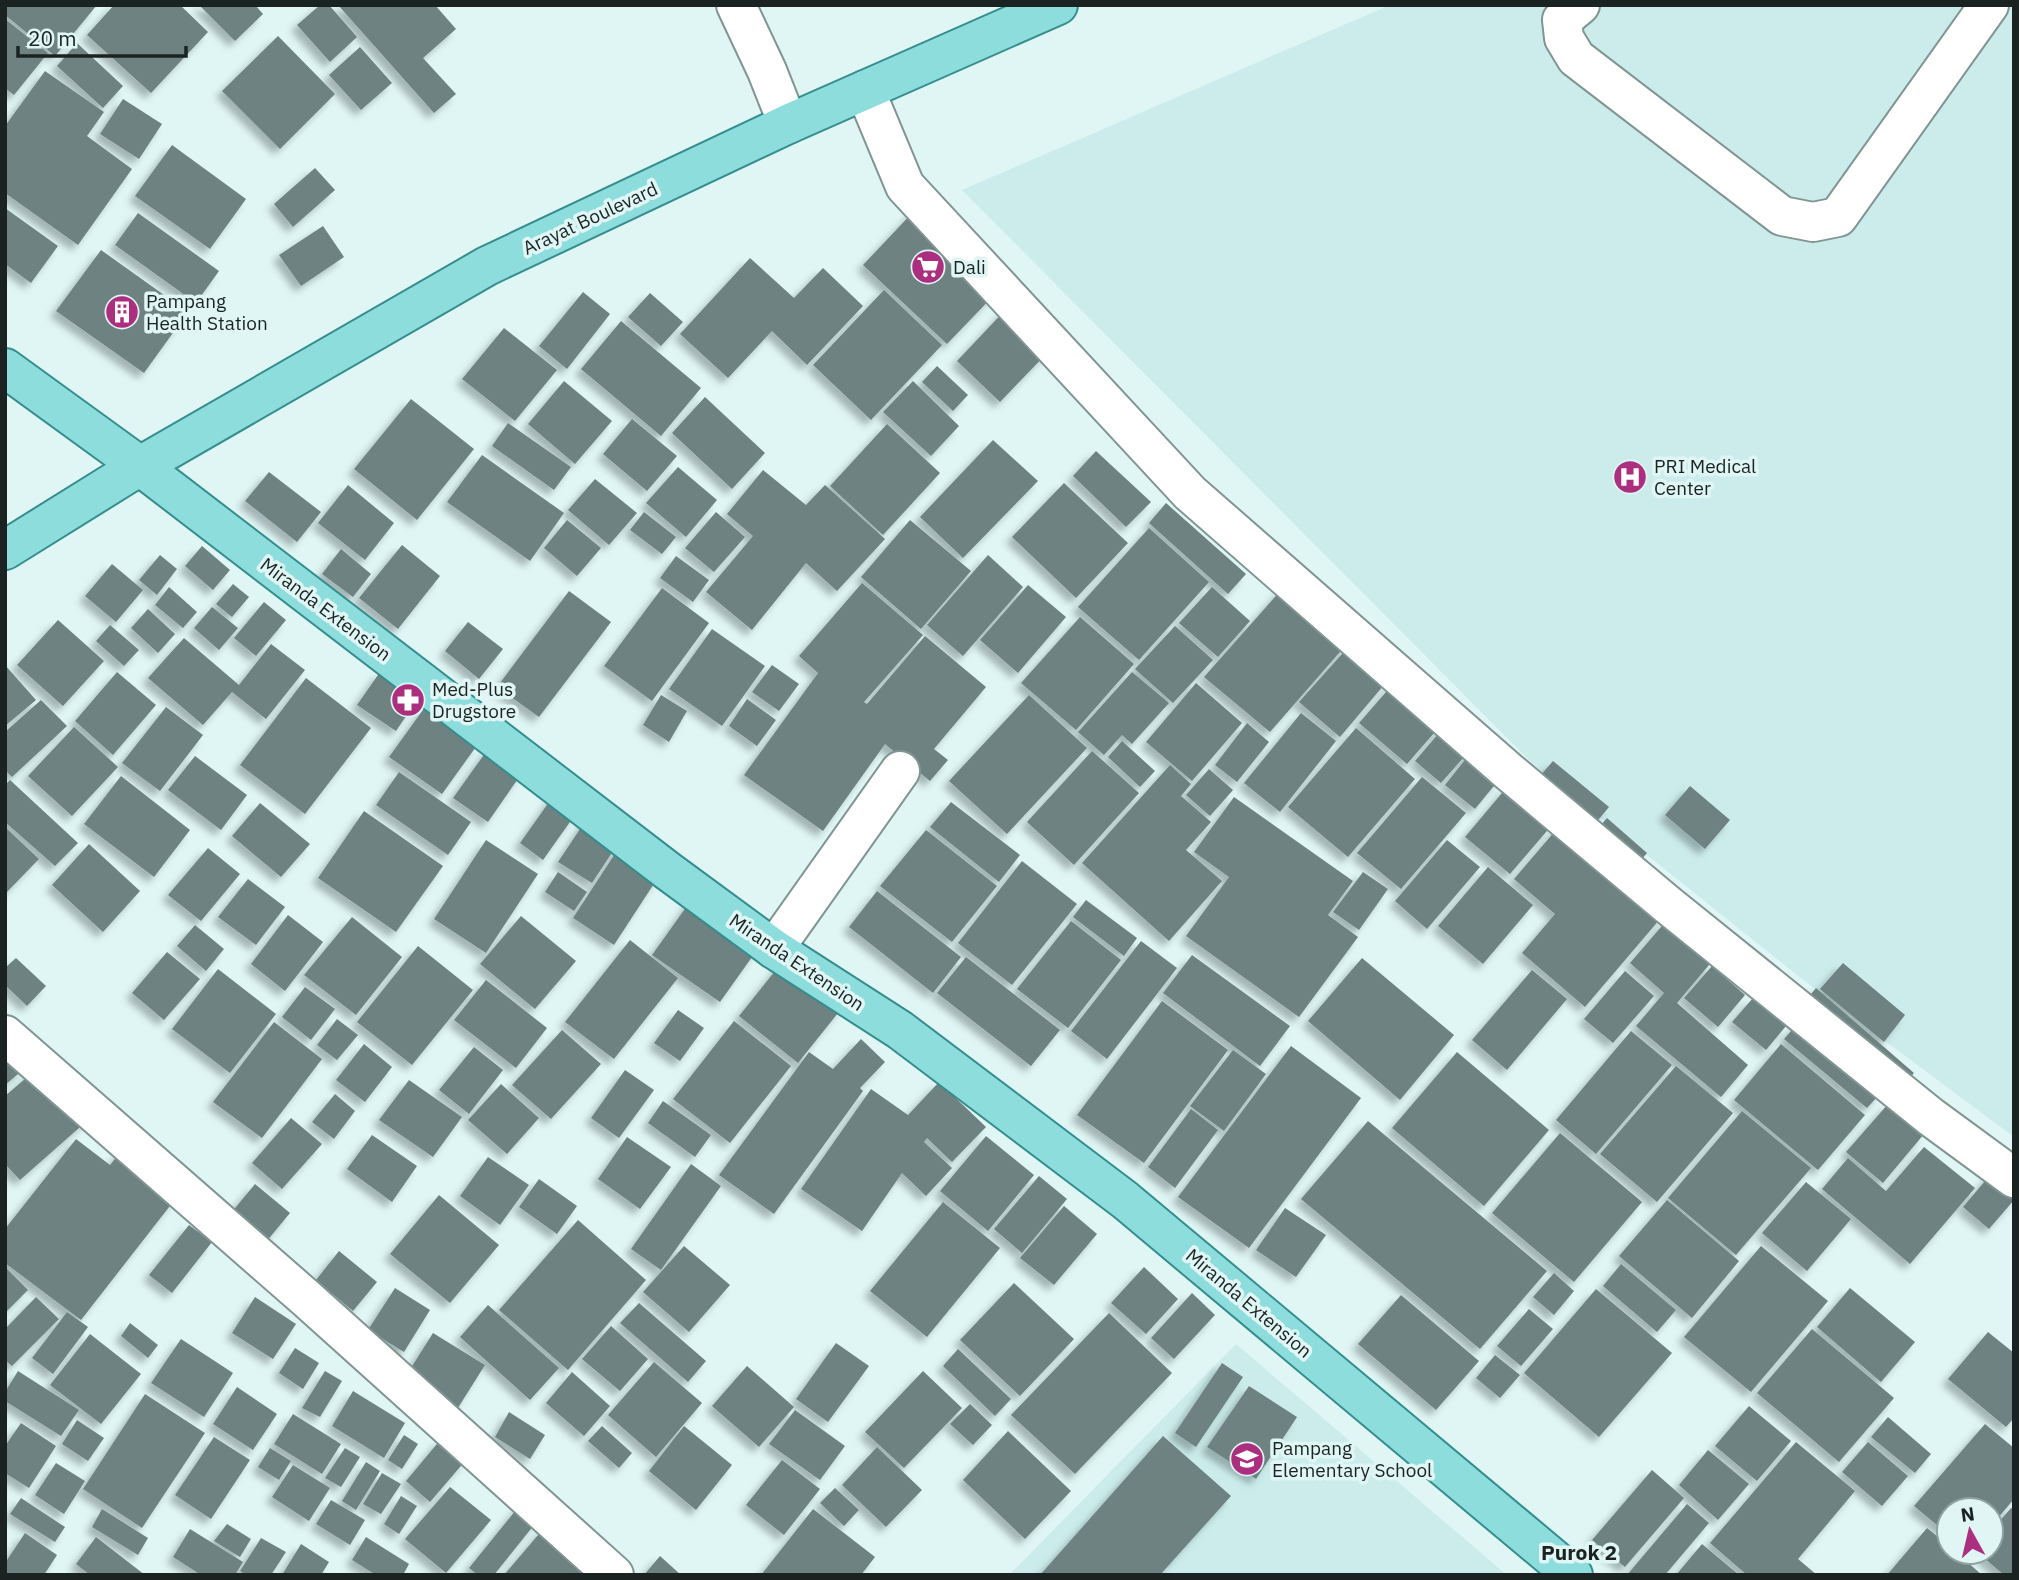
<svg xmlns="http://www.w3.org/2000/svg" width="2019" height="1580" font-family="'IBM Plex Sans',sans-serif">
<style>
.built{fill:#ccecec}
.building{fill:#6d8281;filter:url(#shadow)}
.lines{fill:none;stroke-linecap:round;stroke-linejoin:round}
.minor-casing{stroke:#809594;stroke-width:42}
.major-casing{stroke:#358d8d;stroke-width:42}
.minor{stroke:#fff;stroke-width:38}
.major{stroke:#8edddd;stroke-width:38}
.labels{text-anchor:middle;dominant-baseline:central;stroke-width:7;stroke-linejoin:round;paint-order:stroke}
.street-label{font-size:19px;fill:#1a2322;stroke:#dff6f5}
.poi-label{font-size:19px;fill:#1a2322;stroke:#dff6f5;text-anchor:start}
.neighbourhood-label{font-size:21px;font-weight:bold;fill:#1a2322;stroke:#dff6f5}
</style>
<defs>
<filter id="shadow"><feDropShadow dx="-6" dy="6" stdDeviation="3.5" flood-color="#0004"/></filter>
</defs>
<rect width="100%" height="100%" fill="#dff6f5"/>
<g class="built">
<polygon points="1390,5 2014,5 2014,1137 1802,979 1532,763 962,190"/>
<polygon points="1236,1344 1507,1575 1009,1575"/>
</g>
<g class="building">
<polygon points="5,5 97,5 55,56 5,15"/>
<polygon points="114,5 180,5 208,32 151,93 87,35"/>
<polygon points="199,5 255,5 263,14 235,41"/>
<polygon points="320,5 329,5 357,37 330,62 297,25"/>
<polygon points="338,5 435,5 456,29 423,58 456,94 434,113"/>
<polygon points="5,19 48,53 14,95 5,88"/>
<polygon points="278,36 335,94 280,149 222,91"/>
<polygon points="77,43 123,86 103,108 57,66"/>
<polygon points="360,47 392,83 361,110 329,75"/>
<polygon points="45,71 104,112 87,136 132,169 78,245 5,193 5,126"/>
<polygon points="123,99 162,124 139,159 100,134"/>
<polygon points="172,145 246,199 210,249 135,196"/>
<polygon points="315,168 335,190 293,227 274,204"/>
<polygon points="5,208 58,246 31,283 5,264"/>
<polygon points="914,211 998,291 947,344 863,265"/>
<polygon points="138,213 219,271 196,303 115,245"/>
<polygon points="323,226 344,257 301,286 279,255"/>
<polygon points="101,250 188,312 144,373 56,311"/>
<polygon points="750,258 794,298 823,268 863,306 807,365 772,331 728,378 680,334"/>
<polygon points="884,290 942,345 871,420 813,365"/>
<polygon points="583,292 610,314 567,369 539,346"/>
<polygon points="650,293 683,322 661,346 628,317"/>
<polygon points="1008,307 1052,348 1000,402 957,361"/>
<polygon points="621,321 701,388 661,436 581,369"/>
<polygon points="504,328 557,370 515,421 462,379"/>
<polygon points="937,366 968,395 953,411 922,382"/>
<polygon points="564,381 612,421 575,464 528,424"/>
<polygon points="913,381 959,426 931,456 883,412"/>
<polygon points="705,397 765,453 732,489 672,433"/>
<polygon points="411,399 474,449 417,520 354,469"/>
<polygon points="632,419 677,456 647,491 603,454"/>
<polygon points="508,423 571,467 554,490 492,446"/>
<polygon points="887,424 940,473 883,535 830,486"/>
<polygon points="993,440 1038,481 963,558 920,517"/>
<polygon points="1096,451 1151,502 1126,527 1073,476"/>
<polygon points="482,455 564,513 530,561 447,502"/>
<polygon points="678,467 717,500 686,537 646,503"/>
<polygon points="763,470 806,505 825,485 885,539 837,591 806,563 752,630 706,592 753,536 727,514"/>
<polygon points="269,472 321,512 297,542 245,501"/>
<polygon points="595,479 637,513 609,545 568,510"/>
<polygon points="1064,483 1128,543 1076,598 1012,537"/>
<polygon points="348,485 394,523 365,560 318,523"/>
<polygon points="1166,503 1246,574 1228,594 1149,523"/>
<polygon points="644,512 676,537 662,554 630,530"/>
<polygon points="716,512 745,537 714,572 685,548"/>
<polygon points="567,520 601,548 577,576 544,548"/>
<polygon points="910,520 971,571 921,629 861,577"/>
<polygon points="1149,528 1209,582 1139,660 1078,607"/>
<polygon points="402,545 440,576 398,629 359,598"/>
<polygon points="202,546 230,570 213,590 185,566"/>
<polygon points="341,549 371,574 353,597 322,574"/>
<polygon points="160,555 177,569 157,595 139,580"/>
<polygon points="988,555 1023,587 963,656 927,625"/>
<polygon points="676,556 709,580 693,602 660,578"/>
<polygon points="112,564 143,590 116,622 85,596"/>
<polygon points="862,583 923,635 864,702 867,704 925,636 986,687 934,749 948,760 930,781 885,744 823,831 744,775 818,673 799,656"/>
<polygon points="233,584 249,597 232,617 216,604"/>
<polygon points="1028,585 1066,617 1018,673 980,640"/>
<polygon points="169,587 197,612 183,628 155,605"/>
<polygon points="1212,587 1250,621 1218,657 1179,623"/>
<polygon points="662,588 709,623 652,701 604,666"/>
<polygon points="1282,589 1346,645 1270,732 1204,677"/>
<polygon points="569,591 611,622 539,717 497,687"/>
<polygon points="264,602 286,620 256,656 234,638"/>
<polygon points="212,607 238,628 219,650 194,628"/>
<polygon points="148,609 175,634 158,653 131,628"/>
<polygon points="1080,617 1134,664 1076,730 1021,683"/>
<polygon points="58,620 104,661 63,706 17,665"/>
<polygon points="468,622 503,649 479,679 445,651"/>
<polygon points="110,625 139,650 124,666 96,641"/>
<polygon points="1175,626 1213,660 1173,703 1135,669"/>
<polygon points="712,629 765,666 722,726 669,689"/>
<polygon points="184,638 239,685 271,644 305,670 266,719 232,692 203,725 148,678"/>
<polygon points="1350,645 1389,679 1340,737 1299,702"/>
<polygon points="5,665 36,700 5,726"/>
<polygon points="772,665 799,684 779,711 752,692"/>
<polygon points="117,672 156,705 113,755 75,721"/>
<polygon points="380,672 419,697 396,731 357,705"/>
<polygon points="1132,672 1169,703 1132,744 1122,735 1104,755 1078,732"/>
<polygon points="306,678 371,728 305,814 240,765"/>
<polygon points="1196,683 1242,723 1192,781 1146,742"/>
<polygon points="1393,684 1441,725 1407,764 1359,723"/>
<polygon points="661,695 687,711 669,742 643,725"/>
<polygon points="1029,695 1087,748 1007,834 949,781"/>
<polygon points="747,699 776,720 757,746 729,726"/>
<polygon points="41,700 67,726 12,777 5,770 5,732"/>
<polygon points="166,707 203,735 160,791 122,763"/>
<polygon points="425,707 478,744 442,794 389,757"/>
<polygon points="1301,713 1336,741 1280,812 1244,783"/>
<polygon points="1247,723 1269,742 1237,782 1215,765"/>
<polygon points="1445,726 1471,749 1441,783 1415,761"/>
<polygon points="74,727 118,767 72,816 28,776"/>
<polygon points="1356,728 1415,779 1348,857 1288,807"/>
<polygon points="1122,741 1155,771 1140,787 1108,757"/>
<polygon points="488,749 522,773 488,822 453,798"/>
<polygon points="1092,751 1139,793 1074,865 1027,822"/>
<polygon points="1472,751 1502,776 1475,809 1445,785"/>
<polygon points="195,756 247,795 221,830 168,790"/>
<polygon points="1553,761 1609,807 1589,831 1533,784"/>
<polygon points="1170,765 1191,784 1181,796 1211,822 1186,850 1222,881 1169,941 1082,863"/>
<polygon points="1209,769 1233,790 1210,816 1186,795"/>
<polygon points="399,772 471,822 448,855 376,805"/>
<polygon points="121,776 190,830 154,877 84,824"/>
<polygon points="1422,777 1466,813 1401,889 1357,853"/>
<polygon points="10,780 78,843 55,866 5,822 5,785"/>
<polygon points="1690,786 1730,820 1705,849 1665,815"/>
<polygon points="1507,787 1552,825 1510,874 1465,837"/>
<polygon points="554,795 577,812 543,860 520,843"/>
<polygon points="1234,797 1353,881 1328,915 1358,937 1299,1017 1186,936 1229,877 1194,852"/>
<polygon points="951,802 1020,855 999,882 930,827"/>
<polygon points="260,803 310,844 281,877 232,836"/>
<polygon points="364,811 443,866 396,932 318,878"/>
<polygon points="588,817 621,839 592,883 558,862"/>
<polygon points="1607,818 1647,853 1635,867 1594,833"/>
<polygon points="1562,823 1666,912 1585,1007 1522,953 1555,914 1514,879"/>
<polygon points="5,827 39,859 5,894"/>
<polygon points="926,830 997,886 952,942 880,886"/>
<polygon points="486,840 538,874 486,953 434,919"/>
<polygon points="1447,840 1480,867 1427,929 1395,901"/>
<polygon points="89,844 140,891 103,932 52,885"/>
<polygon points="620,846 661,873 614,945 573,918"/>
<polygon points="208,848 240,874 201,921 168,895"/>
<polygon points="1022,861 1077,904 1012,985 958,943"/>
<polygon points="1488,867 1533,905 1483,964 1438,926"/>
<polygon points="558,872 587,892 574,911 545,892"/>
<polygon points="1363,872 1388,889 1359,930 1333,912"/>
<polygon points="248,879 285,907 256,945 218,917"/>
<polygon points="877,891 961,957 933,993 849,927"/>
<polygon points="694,896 762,943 720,1002 652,955"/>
<polygon points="1086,900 1137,938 1124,956 1073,917"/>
<polygon points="288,915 323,942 285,991 251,964"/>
<polygon points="521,916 576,961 535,1009 480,964"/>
<polygon points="352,917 402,957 356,1015 304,975"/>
<polygon points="1667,920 1714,959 1677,1003 1748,1065 1721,1097 1636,1026 1664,993 1630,963"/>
<polygon points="1071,921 1121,960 1068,1028 1017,989"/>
<polygon points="195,925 224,949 206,971 177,946"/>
<polygon points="630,940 678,978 614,1059 565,1022"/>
<polygon points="1141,941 1177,968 1107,1059 1071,1031"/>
<polygon points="418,946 473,990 412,1065 357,1022"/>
<polygon points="167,952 200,979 164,1020 132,993"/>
<polygon points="1192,955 1290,1026 1260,1066 1163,993"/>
<polygon points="966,957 1060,1030 1031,1066 937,993"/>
<polygon points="16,958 46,986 27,1006 5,985 5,968"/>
<polygon points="1362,958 1454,1035 1400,1100 1308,1021"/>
<polygon points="783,961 842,1008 798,1063 739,1016"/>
<polygon points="1843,963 1905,1015 1884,1042 1820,989"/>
<polygon points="1712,966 1745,995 1718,1027 1684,998"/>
<polygon points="218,969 276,1014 230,1073 172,1029"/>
<polygon points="1532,970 1567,999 1507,1070 1472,1040"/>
<polygon points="1625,971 1654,996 1613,1043 1584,1019"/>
<polygon points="486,980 547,1028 516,1068 454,1020"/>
<polygon points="305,987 335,1009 311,1040 282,1017"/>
<polygon points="1816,988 1914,1073 1900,1089 1801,1006"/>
<polygon points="1753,998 1786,1026 1766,1050 1732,1022"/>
<polygon points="1162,1001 1228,1050 1144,1163 1077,1115"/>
<polygon points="678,1010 704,1028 680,1061 654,1043"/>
<polygon points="337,1019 358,1035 337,1060 317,1045"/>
<polygon points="734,1021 791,1066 730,1143 673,1099"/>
<polygon points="274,1022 322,1059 262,1138 213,1102"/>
<polygon points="1797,1024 1880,1094 1867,1108 1784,1039"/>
<polygon points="562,1030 601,1064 551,1119 512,1085"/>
<polygon points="1631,1031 1672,1065 1596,1154 1556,1120"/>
<polygon points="861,1039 885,1062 860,1088 863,1091 774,1214 719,1175 809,1052 833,1069"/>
<polygon points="364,1044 392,1067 365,1102 336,1080"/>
<polygon points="1781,1044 1865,1115 1818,1170 1734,1100"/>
<polygon points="1291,1046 1361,1098 1249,1248 1178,1197"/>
<polygon points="5,1047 24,1069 5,1085"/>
<polygon points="474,1047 503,1070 469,1114 439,1090"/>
<polygon points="1233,1050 1266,1074 1224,1131 1190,1106"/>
<polygon points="1457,1052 1549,1130 1484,1206 1392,1128"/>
<polygon points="40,1066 88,1120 20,1180 5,1164 5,1096"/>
<polygon points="1676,1066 1733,1113 1657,1202 1600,1154"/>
<polygon points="625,1070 654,1090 619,1138 591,1118"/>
<polygon points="409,1080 462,1117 433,1157 379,1120"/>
<polygon points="939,1082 986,1127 952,1162 927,1138 924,1142 952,1168 926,1196 902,1173 862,1231 801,1189 871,1089 908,1115"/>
<polygon points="501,1084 539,1118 507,1154 468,1120"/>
<polygon points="335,1094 355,1111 334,1139 312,1122"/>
<polygon points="663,1101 711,1135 695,1157 648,1123"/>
<polygon points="1888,1104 1924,1134 1883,1183 1846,1152"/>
<polygon points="1191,1109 1218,1130 1175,1188 1148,1167"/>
<polygon points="1742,1111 1811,1168 1736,1255 1668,1198"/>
<polygon points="291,1118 322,1144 282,1189 252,1163"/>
<polygon points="1368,1121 1547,1271 1480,1349 1301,1199"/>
<polygon points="1560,1133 1642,1202 1574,1282 1492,1213"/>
<polygon points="372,1135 417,1166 392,1202 347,1169"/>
<polygon points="986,1136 1034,1175 988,1231 940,1191"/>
<polygon points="627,1137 671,1167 640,1209 598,1179"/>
<polygon points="76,1139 110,1165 123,1149 180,1193 81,1320 5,1263 5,1229"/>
<polygon points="1924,1147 1975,1188 1910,1264 1822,1189 1848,1158 1886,1191"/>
<polygon points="488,1157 529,1185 500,1225 460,1196"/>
<polygon points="691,1164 721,1186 661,1270 631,1249"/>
<polygon points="1996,1168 2014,1184 2014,1200 1989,1229 1963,1207"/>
<polygon points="1039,1176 1067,1199 1022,1253 994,1229"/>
<polygon points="539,1179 577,1206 557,1234 519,1207"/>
<polygon points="1806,1182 1851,1219 1807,1271 1762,1233"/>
<polygon points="255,1184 290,1213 266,1242 231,1213"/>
<polygon points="439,1195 499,1245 450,1303 390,1254"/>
<polygon points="1667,1200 1739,1261 1692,1318 1619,1256"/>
<polygon points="943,1202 1000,1248 927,1337 870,1291"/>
<polygon points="1064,1206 1097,1234 1054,1285 1020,1258"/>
<polygon points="1285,1208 1326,1235 1296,1277 1256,1250"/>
<polygon points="578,1220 646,1280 568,1370 499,1310"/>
<polygon points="189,1225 212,1242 172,1293 149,1275"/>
<polygon points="684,1246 730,1285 689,1332 643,1292"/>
<polygon points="1761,1246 1828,1301 1751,1392 1684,1337"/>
<polygon points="339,1251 377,1282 353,1311 316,1280"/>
<polygon points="1621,1264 1676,1310 1657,1332 1603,1286"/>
<polygon points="5,1267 28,1290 5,1313"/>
<polygon points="1144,1267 1178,1299 1146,1334 1111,1303"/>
<polygon points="1554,1273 1574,1291 1554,1315 1533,1297"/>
<polygon points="1014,1283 1074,1339 1020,1396 960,1340"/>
<polygon points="395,1288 430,1310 404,1352 368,1330"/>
<polygon points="1850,1288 1915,1342 1881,1382 1817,1327"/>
<polygon points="1596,1289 1672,1353 1599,1437 1524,1373"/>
<polygon points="1192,1293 1215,1315 1174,1359 1151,1338"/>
<polygon points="1401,1295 1479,1361 1436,1410 1358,1344"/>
<polygon points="36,1297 59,1319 12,1366 5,1360 5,1329"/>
<polygon points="255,1297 296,1324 273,1359 232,1333"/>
<polygon points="639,1303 706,1361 688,1382 620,1323"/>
<polygon points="488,1305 559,1368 530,1400 460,1337"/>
<polygon points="1529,1309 1553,1329 1521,1366 1497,1346"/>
<polygon points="67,1312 88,1327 53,1374 32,1358"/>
<polygon points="1109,1313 1172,1373 1075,1474 1011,1415"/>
<polygon points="130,1323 158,1345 148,1358 121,1336"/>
<polygon points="611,1326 648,1359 620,1391 582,1359"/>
<polygon points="1812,1329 1894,1398 1839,1462 1757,1393"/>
<polygon points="1988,1332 2014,1353 2014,1418 2006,1427 1948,1379"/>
<polygon points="433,1333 485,1365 456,1411 404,1379"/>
<polygon points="90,1334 141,1374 101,1424 50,1385"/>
<polygon points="181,1339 233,1373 204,1417 151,1383"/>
<polygon points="836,1343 869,1366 828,1422 796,1399"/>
<polygon points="295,1348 319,1363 303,1389 279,1373"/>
<polygon points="958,1349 1011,1399 995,1416 943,1366"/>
<polygon points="1495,1355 1520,1375 1500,1398 1476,1378"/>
<polygon points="654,1362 702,1403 656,1457 608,1415"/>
<polygon points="1222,1363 1243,1377 1196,1447 1175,1433"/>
<polygon points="747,1366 794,1407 759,1447 712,1406"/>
<polygon points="18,1371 79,1410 61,1436 5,1401 5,1392"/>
<polygon points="325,1371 342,1381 320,1417 302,1408"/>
<polygon points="923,1371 962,1408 904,1468 865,1432"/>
<polygon points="572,1372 610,1406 584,1436 546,1403"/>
<polygon points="1249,1386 1297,1417 1256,1479 1207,1447"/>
<polygon points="237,1387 277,1414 253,1450 213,1424"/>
<polygon points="353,1391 405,1423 384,1458 332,1426"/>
<polygon points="145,1394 205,1433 142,1528 83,1489"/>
<polygon points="970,1404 992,1425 973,1445 950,1424"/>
<polygon points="1749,1406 1791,1441 1757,1481 1715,1446"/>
<polygon points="795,1410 845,1446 820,1480 769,1444"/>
<polygon points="509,1412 545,1435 530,1459 495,1437"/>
<polygon points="293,1414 341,1444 322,1474 274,1444"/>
<polygon points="1888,1417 1931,1454 1915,1473 1871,1437"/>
<polygon points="77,1420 104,1438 88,1461 62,1444"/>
<polygon points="21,1423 56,1446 29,1488 5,1473 5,1446"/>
<polygon points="1985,1424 2014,1448 2014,1499 1991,1526 1991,1510 1949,1510 1949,1535 1914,1506"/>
<polygon points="602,1426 632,1453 619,1468 588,1441"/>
<polygon points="684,1426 732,1465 696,1510 649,1471"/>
<polygon points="1008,1431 1071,1491 1025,1539 963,1480"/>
<polygon points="404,1435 418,1444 402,1469 388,1460"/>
<polygon points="1163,1436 1231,1496 1160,1575 1040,1575"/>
<polygon points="214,1437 250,1460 211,1519 175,1495"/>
<polygon points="441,1439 466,1460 430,1502 406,1481"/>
<polygon points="1796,1442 1855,1491 1798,1559 1817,1575 1747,1575 1710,1543"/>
<polygon points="1868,1442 1908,1476 1882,1506 1842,1472"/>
<polygon points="877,1447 922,1490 886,1527 842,1485"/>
<polygon points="270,1448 291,1461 279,1480 258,1467"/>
<polygon points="345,1448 360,1457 341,1487 325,1478"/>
<polygon points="1708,1450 1749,1484 1718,1520 1679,1485"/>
<polygon points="782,1460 820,1489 784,1535 746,1505"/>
<polygon points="366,1462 380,1471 356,1510 342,1501"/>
<polygon points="56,1463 85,1481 64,1514 35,1495"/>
<polygon points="293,1465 330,1488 309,1521 272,1497"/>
<polygon points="1652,1470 1684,1498 1625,1567 1592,1540"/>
<polygon points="382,1473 401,1484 381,1514 363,1504"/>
<polygon points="450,1487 491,1520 446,1573 405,1539"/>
<polygon points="835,1488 859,1510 844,1526 820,1503"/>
<polygon points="401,1496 417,1506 399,1534 384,1524"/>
<polygon points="21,1498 65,1527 55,1542 10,1514"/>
<polygon points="331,1500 365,1520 350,1545 316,1524"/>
<polygon points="1687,1504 1709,1523 1665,1575 1627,1575"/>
<polygon points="520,1505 538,1520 494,1575 478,1575 469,1568"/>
<polygon points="2011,1508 2014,1510 2014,1572 2012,1575 2004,1575 1977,1552 1991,1552 1991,1531"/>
<polygon points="102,1509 148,1538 138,1555 92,1527"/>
<polygon points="813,1509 875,1557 861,1575 761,1575"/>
<polygon points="227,1524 251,1539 240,1557 214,1541"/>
<polygon points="544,1528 600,1575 504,1575"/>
<polygon points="1927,1528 1949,1546 1949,1552 1956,1552 1982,1575 1887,1575"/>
<polygon points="190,1529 243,1562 235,1575 201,1575 173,1557"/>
<polygon points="25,1533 57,1555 44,1575 5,1575 5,1563"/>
<polygon points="96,1537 145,1575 90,1575 76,1564"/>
<polygon points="366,1537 409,1564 403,1575 376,1575 352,1560"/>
<polygon points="261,1538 286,1552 271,1575 246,1575 240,1571"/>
<polygon points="301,1544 329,1562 321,1575 282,1575"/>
<polygon points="1702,1544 1739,1575 1676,1575"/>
<polygon points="660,1556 681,1575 644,1575"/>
</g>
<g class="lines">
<g class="minor-casing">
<g id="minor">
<polyline points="736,5 767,71 788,124"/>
<polyline points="1580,5 1562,20 1564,38 1576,58 1782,216 1813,222 1838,217 1989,5"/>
<polyline points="865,90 905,186 1190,493 1508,771 1668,905 1931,1117 2014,1178"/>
<polyline points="774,949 900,771"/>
<polyline points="5,1035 307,1299 614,1575"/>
</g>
</g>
<g class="major-casing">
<g id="major">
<polyline points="5,368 140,466 668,871 774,949 900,1030 1125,1200 1573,1575"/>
<polyline points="5,550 140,466 487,266 788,124 1058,5"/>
</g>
</g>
<use href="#minor" class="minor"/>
<use href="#major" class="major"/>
</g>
<defs>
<g id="supermarket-disc" transform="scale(1.75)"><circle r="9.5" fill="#ab2e7f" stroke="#dff6f5"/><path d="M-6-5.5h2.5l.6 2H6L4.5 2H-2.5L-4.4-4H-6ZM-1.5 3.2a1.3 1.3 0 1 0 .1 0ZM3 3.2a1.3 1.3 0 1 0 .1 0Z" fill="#fff"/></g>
<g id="building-disc" transform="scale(1.75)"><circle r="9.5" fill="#ab2e7f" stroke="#dff6f5"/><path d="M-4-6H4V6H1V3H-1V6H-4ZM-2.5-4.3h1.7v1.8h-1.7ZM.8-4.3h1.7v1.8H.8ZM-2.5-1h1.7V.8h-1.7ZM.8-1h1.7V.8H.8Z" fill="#fff"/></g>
<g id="hospital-disc" transform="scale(1.75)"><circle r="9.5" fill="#ab2e7f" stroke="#dff6f5"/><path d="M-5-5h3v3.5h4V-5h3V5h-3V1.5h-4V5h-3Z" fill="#fff"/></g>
<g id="pharmacy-disc" transform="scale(1.75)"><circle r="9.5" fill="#ab2e7f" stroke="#dff6f5"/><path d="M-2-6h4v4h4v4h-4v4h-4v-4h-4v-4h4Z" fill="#fff"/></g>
<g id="school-disc" transform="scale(1.75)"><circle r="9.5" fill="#ab2e7f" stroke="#dff6f5"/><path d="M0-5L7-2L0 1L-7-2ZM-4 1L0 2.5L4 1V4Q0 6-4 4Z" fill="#fff"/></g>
</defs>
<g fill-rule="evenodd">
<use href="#supermarket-disc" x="928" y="267"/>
<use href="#building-disc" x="122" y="312"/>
<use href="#hospital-disc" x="1630" y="477"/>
<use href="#pharmacy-disc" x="408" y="700"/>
<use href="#school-disc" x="1247" y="1459"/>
</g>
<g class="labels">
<g class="street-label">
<text transform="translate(590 218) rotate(-25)">Arayat Boulevard</text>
<text transform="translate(326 609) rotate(37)">Miranda Extension</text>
<text transform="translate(797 962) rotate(34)">Miranda Extension</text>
<text transform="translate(1249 1303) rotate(40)">Miranda Extension</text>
</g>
<g class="poi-label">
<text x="953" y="267">Dali</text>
<text x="146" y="301">Pampang<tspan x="146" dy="22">Health Station</tspan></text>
<text x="1654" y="466">PRI Medical<tspan x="1654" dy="22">Center</tspan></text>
<text x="432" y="689">Med-Plus<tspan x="432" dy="22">Drugstore</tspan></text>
<text x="1272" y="1448">Pampang<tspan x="1272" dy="22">Elementary School</tspan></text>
</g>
<g class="neighbourhood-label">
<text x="1579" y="1552">Purok 2</text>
</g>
</g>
<rect width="2019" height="1580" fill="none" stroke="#1a2322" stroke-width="14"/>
<g transform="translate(1970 1531) rotate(352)"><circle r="33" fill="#dff6f5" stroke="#90a2a1" stroke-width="2"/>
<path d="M0-5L12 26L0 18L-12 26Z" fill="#ab2e7f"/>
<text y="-10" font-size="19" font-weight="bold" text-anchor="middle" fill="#1a2322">N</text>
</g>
<path d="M18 46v10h168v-10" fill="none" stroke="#1a2322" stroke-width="3.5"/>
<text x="28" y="46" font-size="21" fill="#1a2322" stroke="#dff6f5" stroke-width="5" paint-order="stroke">20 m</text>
</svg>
